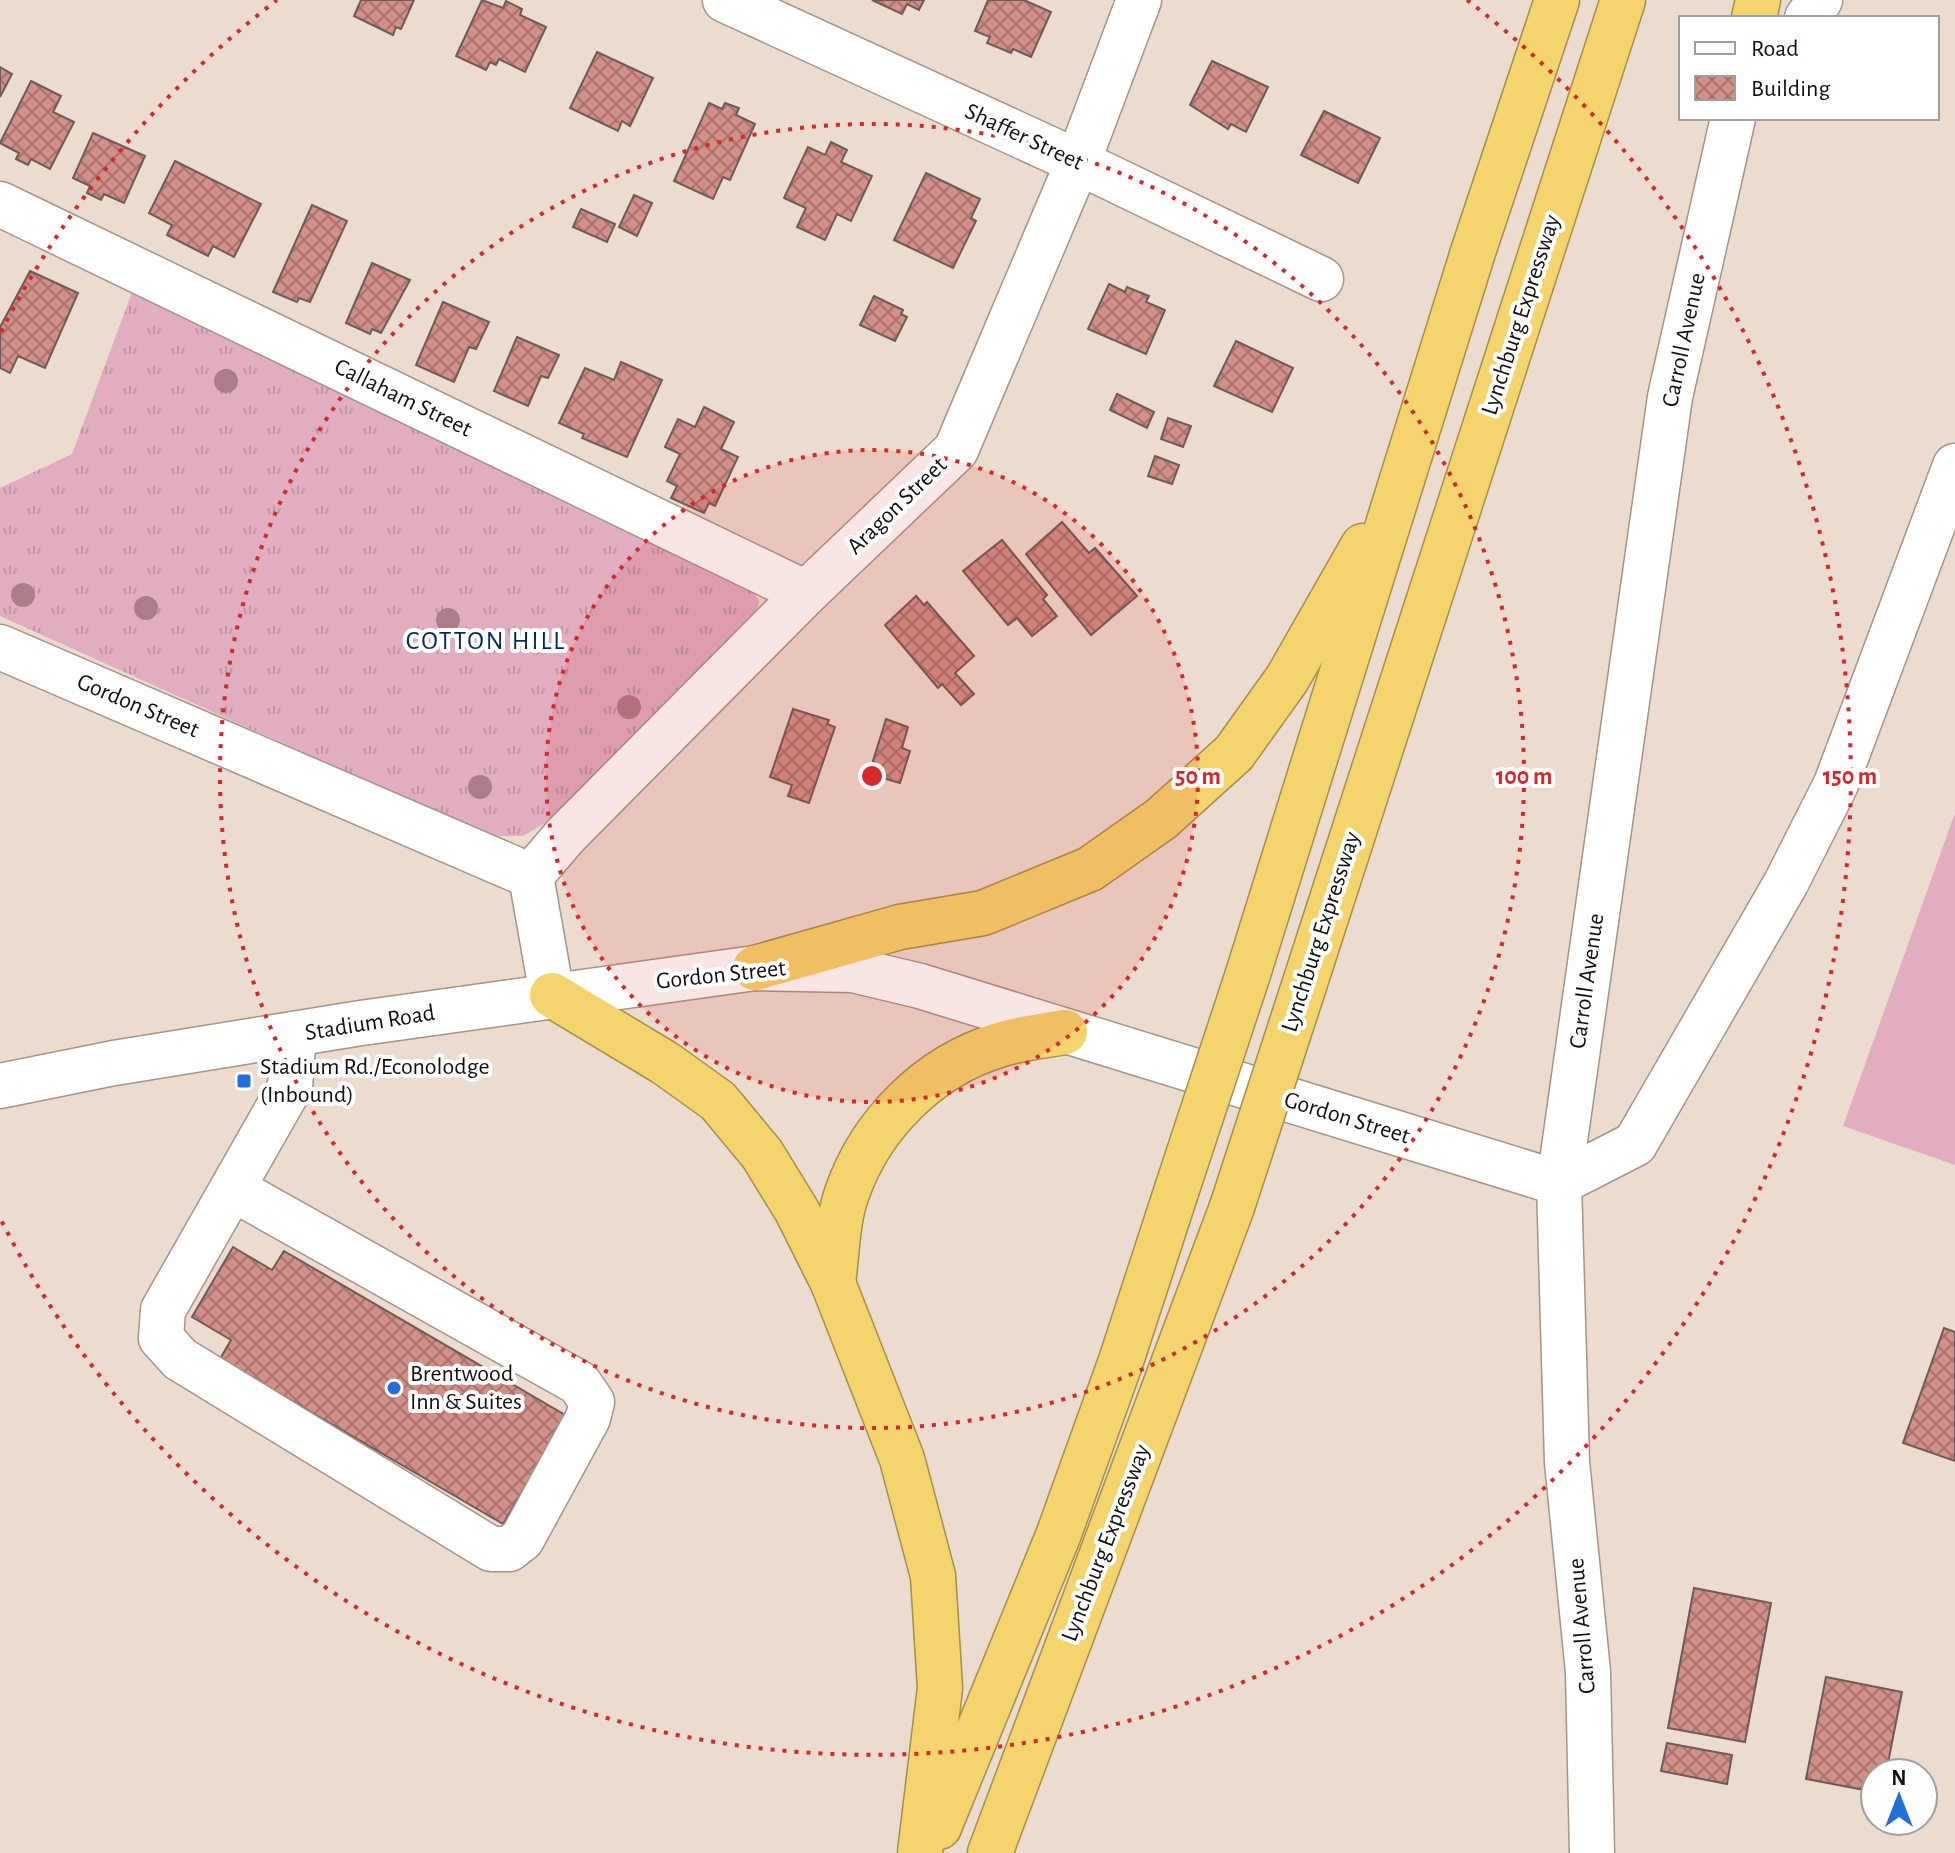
<svg xmlns="http://www.w3.org/2000/svg" width="1955" height="1853" font-family="'Alegreya Sans',sans-serif">
<style>
.grass{fill:url(#grass-tufts)}
.pitch{fill:#e0aec0}
.building{fill:url(#building-cross-hatch);stroke:#6e5b59;stroke-width:2}
.lines{fill:none;stroke-linecap:round;stroke-linejoin:round}
.minor-casing{stroke:#a49589;stroke-width:47}
.highway-casing{stroke:#a58f4a;stroke-width:47}
.minor{stroke:#fff;stroke-width:44}
.highway{stroke:#f3d46d;stroke-width:44}
.highway-bridge-casing{stroke:#a58f4a;stroke-width:47;stroke-linecap:butt}
.highway-bridge{stroke:#f3d46d;stroke-width:44}
.tree{fill:#ad7c89}
.ring{fill:none;stroke:#d62828;stroke-width:4;stroke-dasharray:4 8}
.poi-dot{fill:#236fda;stroke:#fff;stroke-width:3}
.labels{text-anchor:middle;dominant-baseline:central;stroke-width:8;stroke-linejoin:round;paint-order:stroke}
.street-label{font-size:24px;fill:#140f0a;stroke:#fff}
.poi-label{font-size:24px;fill:#140f0a;stroke:#fff;text-anchor:start}
.neighbourhood-label{font-size:26px;letter-spacing:2px;fill:#05295c;stroke:#fff}
.centre{fill:#d62828;stroke:#fff;stroke-width:4}
.ring-label{font-size:24px;text-anchor:middle;font-weight:bold;fill:#d62828;stroke:#fff;stroke-width:8;stroke-linejoin:round;paint-order:stroke}
</style>
<defs>
<pattern id="grass-tufts" width="24" height="20" patternUnits="userSpaceOnUse" patternTransform="scale(2)"><rect width="24" height="20" fill="#e0aec0"/><path d="M3 7l-1-3M5 7V3M7 7l1-3M15 17l-1-3M17 17v-4M19 17l1-3" fill="none" stroke="#bf94a4"/></pattern>
<pattern id="building-cross-hatch" width="8" height="8" patternUnits="userSpaceOnUse" patternTransform="scale(2)"><rect width="8" height="8" fill="#d08f87"/><path d="M0 0l8 8M0 8l8-8" fill="none" stroke="#a8736d"/></pattern>
</defs>
<rect width="100%" height="100%" fill="#ecdbcf"/>
<polygon class="grass" points="134,287 738,585 751,588 759,601 756,618 547,822 523,836 488,836 0,616 0,488 72,454"/>
<polygon class="pitch" points="1955,813 1955,1165 1843,1126"/>
<g class="building">
<polygon points="361,0 414,0 401,29 396,27 393,35 354,16"/>
<polygon points="482,0 503,8 506,1 522,9 520,15 546,27 525,72 499,59 496,65 490,62 486,70 456,56"/>
<polygon points="872,0 924,0 919,10 907,4 902,14"/>
<polygon points="988,0 1024,0 1051,12 1031,57 1013,49 1011,53 987,43 990,37 975,31"/>
<polygon points="597,52 653,78 630,126 622,121 618,131 570,108"/>
<polygon points="1212,61 1268,87 1246,132 1231,124 1228,129 1190,105"/>
<polygon points="0,67 12,74 0,97"/>
<polygon points="31,81 61,96 53,112 74,122 50,169 31,159 28,165 16,159 19,153 0,143"/>
<polygon points="709,103 722,109 725,103 739,108 736,115 755,124 730,180 723,177 713,199 674,181"/>
<polygon points="1324,111 1380,138 1358,183 1301,155"/>
<polygon points="93,133 145,156 124,203 104,194 101,200 87,193 90,186 73,178"/>
<polygon points="831,142 847,150 841,162 872,176 851,221 837,214 825,240 797,227 806,208 784,198 808,147 825,155"/>
<polygon points="175,161 261,204 234,257 213,246 208,256 167,235 172,225 149,213"/>
<polygon points="926,173 980,199 971,218 976,221 953,268 894,240"/>
<polygon points="634,195 652,203 637,236 619,227"/>
<polygon points="312,205 347,221 310,302 299,298 297,302 273,292"/>
<polygon points="581,209 615,224 607,242 573,227"/>
<polygon points="372,263 410,280 381,333 372,329 370,334 346,323"/>
<polygon points="30,271 78,293 45,368 18,356 10,373 0,368 0,327"/>
<polygon points="1109,284 1125,292 1127,287 1149,296 1146,302 1165,310 1146,354 1088,329"/>
<polygon points="874,296 903,310 901,314 907,317 895,341 860,325"/>
<polygon points="443,302 489,322 476,349 469,347 454,382 416,365"/>
<polygon points="517,337 559,355 548,378 541,376 528,406 494,391"/>
<polygon points="1236,341 1293,368 1272,412 1214,386"/>
<polygon points="621,362 662,380 627,457 582,438 584,434 559,423 585,368 614,380"/>
<polygon points="1117,394 1154,412 1147,428 1110,410"/>
<polygon points="704,407 734,422 721,449 738,457 715,506 709,503 704,513 671,498 677,486 667,481 680,454 665,447 678,419 695,427"/>
<polygon points="1168,418 1191,426 1183,447 1161,439"/>
<polygon points="1155,456 1179,465 1172,484 1148,476"/>
<polygon points="1062,522 1089,553 1095,548 1137,596 1091,635 1026,554"/>
<polygon points="1002,540 1047,595 1043,599 1057,616 1032,636 1017,618 1008,625 963,571"/>
<polygon points="916,596 924,605 927,602 974,656 955,673 974,694 961,705 942,684 938,688 885,625"/>
<polygon points="793,709 829,720 827,724 835,727 809,803 788,796 792,785 770,777"/>
<polygon points="886,719 908,727 902,748 910,751 900,783 869,774"/>
<polygon points="233,1247 272,1270 284,1251 567,1416 503,1524 220,1359 231,1340 192,1317"/>
<polygon points="1944,1328 1955,1332 1955,1461 1903,1443"/>
<polygon points="1694,1588 1771,1603 1745,1742 1668,1728"/>
<polygon points="1826,1677 1902,1692 1886,1773 1875,1773 1875,1792 1806,1779"/>
<polygon points="1667,1743 1732,1755 1727,1784 1661,1771"/>
</g>
<g class="lines">
<g class="minor-casing">
<g id="minor">
<polyline points="725,0 1078,162 1321,279"/>
<polyline points="1807,18 1820,0"/>
<polyline points="0,204 806,593"/>
<polyline points="0,647 531,876 552,995"/>
<polyline points="531,876 565,836 806,593 956,450 1078,162 1139,0"/>
<polyline points="0,1086 114,1063 361,1023 755,968 853,970 920,986 1559,1183"/>
<polyline points="1559,1183 1635,1144 1786,883 1836,784 1955,466"/>
<polyline points="233,1189 579,1383 592,1402 588,1418 522,1539 509,1549 491,1549 180,1359 161,1338 163,1310 290,1087 294,1034"/>
<polyline points="1592,1853 1588,1672 1567,1462 1559,1183 1670,397 1733,118"/>
</g>
</g>
<g class="highway-casing">
<g id="highway">
<polyline points="1754,18 1758,0"/>
<polyline points="755,968 900,927 983,913 1090,869 1161,819 1234,753 1287,679 1363,546"/>
<polyline points="1247,977 1473,252 1557,0"/>
<polyline points="552,995 665,1063 718,1101 762,1154 797,1211 833,1283 902,1459 933,1576 940,1688 920,1853"/>
<polyline points="1301,995 1623,0"/>
<path d="M 833,1283 C 837,1255 837,1220 847,1193 C 871,1124 929,1066 999,1045 C 1020,1038 1043,1036 1065,1032"/>
<polyline points="939,1827 1058,1536 1121,1361 1177,1189"/>
<polyline points="990,1853 1232,1207"/>
</g>
</g>
<use href="#minor" class="minor"/>
<use href="#highway" class="highway"/>
<g class="highway-bridge-casing">
<g id="highway-bridge">
<polyline points="1177,1189 1247,977"/>
<polyline points="1232,1207 1301,995"/>
</g>
</g>
<use href="#highway-bridge" class="highway-bridge"/>
</g>
<g class="tree">
<circle cx="226" cy="381" r="12"/>
<circle cx="23" cy="595" r="12"/>
<circle cx="146" cy="608" r="12"/>
<circle cx="448" cy="620" r="12"/>
<circle cx="629" cy="707" r="12"/>
<circle cx="480" cy="787" r="12"/>
</g>
<circle cx="872" cy="776" r="326" fill="#d62828" fill-opacity=".12"/>
<g class="ring">
<circle cx="872" cy="776" r="326"/>
<circle cx="872" cy="776" r="652"/>
<path d="M1 332A978 978 0 0 1 277 0M1467 0A978 978 0 1 1 1 1220"/>
</g>
<g class="poi-dot">
<rect x="236" y="1073" width="16" height="16" rx="4"/>
<circle cx="394" cy="1388" r="8"/>
</g>
<g class="labels">
<g class="street-label">
<text transform="translate(1024 137) rotate(25)">Shaffer Street</text>
<text transform="translate(1521 315) rotate(-72)">Lynchburg Expressway</text>
<text transform="translate(1684 340) rotate(-78)">Carroll Avenue</text>
<text transform="translate(403 398) rotate(26)">Callaham Street</text>
<text transform="translate(897 506) rotate(-44)">Aragon Street</text>
<text transform="translate(138 706) rotate(23)">Gordon Street</text>
<text transform="translate(1321 932) rotate(-72)">Lynchburg Expressway</text>
<text transform="translate(721 975) rotate(-6)">Gordon Street</text>
<text transform="translate(1587 981) rotate(-82)">Carroll Avenue</text>
<text transform="translate(370 1023) rotate(-9)">Stadium Road</text>
<text transform="translate(1347 1118) rotate(17)">Gordon Street</text>
<text transform="translate(1106 1543) rotate(-69)">Lynchburg Expressway</text>
<text transform="translate(1582 1626) rotate(-95)">Carroll Avenue</text>
</g>
<g class="poi-label">
<text x="260" y="1067">Stadium Rd./Econolodge<tspan x="260" dy="28">(Inbound)</tspan></text>
<text x="410" y="1374">Brentwood<tspan x="410" dy="28">Inn &amp; Suites</tspan></text>
</g>
<g class="neighbourhood-label">
<text x="486" y="641">COTTON HILL</text>
</g>
</g>
<circle cx="872" cy="776" r="12" class="centre"/>
<g class="ring-label">
<text x="1198" y="784">50 m</text>
<text x="1524" y="784">100 m</text>
<text x="1850" y="784">150 m</text>
</g>
<rect x="1679" y="16" width="260" height="104" fill="#ffffff" stroke="#a19f9d" stroke-width="2"/>
<rect x="1695" y="42" width="40" height="12" fill="#ffffff" stroke="#a19f9d" stroke-width="2"/>
<text x="1751" y="56" font-size="24" fill="#140f0a">Road</text>
<rect x="1695" y="76" width="40" height="24" fill="url(#building-cross-hatch)" stroke="#a19f9d" stroke-width="2"/>
<text x="1751" y="96" font-size="24" fill="#140f0a">Building</text>
<g transform="translate(1899 1797)"><circle r="38" fill="#ffffff" stroke="#a19f9d" stroke-width="2"/>
<path d="M0-6L14 30L0 20L-14 30Z" fill="#236fda"/>
<text y="-12" font-size="22" font-weight="bold" text-anchor="middle" fill="#140f0a">N</text>
</g>
</svg>
